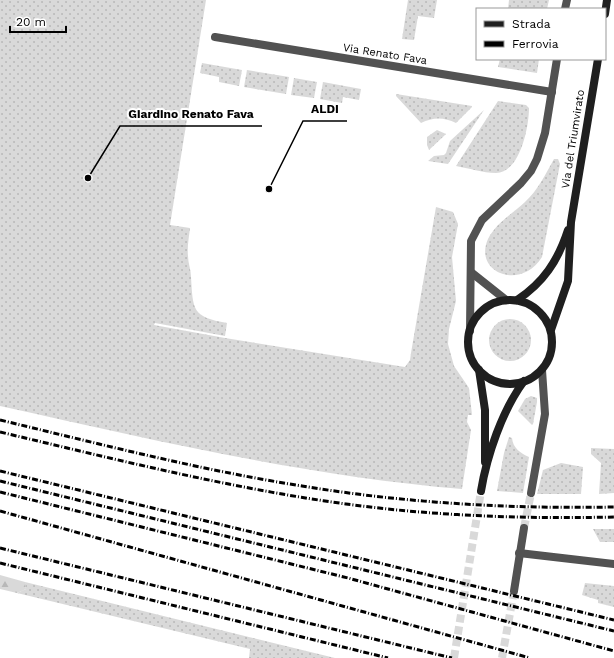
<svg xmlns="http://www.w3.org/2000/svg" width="614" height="658" font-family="'Work Sans',sans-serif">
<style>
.grass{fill:url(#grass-dots)}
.forest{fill:url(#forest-firs)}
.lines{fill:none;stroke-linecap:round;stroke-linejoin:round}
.minor-tunnel{stroke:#d9d9d9;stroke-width:8;stroke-dasharray:8 4;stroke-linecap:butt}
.secondary-tunnel{stroke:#d9d9d9;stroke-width:8;stroke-dasharray:8 4;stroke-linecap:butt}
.minor{stroke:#525252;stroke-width:8}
.secondary{stroke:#1f1f1f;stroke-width:8}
.rail{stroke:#000;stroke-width:3;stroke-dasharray:6 2 1 2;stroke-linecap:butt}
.labels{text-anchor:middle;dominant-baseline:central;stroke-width:4;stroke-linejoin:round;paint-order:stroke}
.street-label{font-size:11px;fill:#000;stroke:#fff}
.leader{fill:none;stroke:#000;stroke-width:1.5}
.callout-dot{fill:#000;stroke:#fff;stroke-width:1.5}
.callout-label{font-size:12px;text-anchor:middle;font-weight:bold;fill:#000;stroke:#fff;stroke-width:4;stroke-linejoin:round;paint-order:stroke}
</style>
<defs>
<pattern id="grass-dots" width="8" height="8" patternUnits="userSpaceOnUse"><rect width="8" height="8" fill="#d9d9d9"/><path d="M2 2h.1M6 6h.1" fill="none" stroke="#b8b8b8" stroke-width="1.8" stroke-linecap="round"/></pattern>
<pattern id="forest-firs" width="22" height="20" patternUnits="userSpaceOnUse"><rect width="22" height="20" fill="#d9d9d9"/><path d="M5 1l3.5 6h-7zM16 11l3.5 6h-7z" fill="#b8b8b8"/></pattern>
</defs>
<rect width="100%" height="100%" fill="#fff"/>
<g class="grass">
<path d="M 0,0 L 206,0 L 170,225 L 190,228 C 189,237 187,247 188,256 C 188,263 191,270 191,277 C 193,310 192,317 227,323 L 225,336 L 155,323 L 154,325 L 225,338 L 405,367 L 410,360 L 411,353 L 436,207 L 453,212 L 458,224 L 452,257 L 456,301 L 449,329 L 448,344 L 454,366 L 469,388 L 472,415 L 468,415 L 467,422 L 471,430 L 462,489 C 306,476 153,440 0,406 Z"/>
<polygon points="408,0 437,0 434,18 418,16 414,40 402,39"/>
<polygon points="509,0 549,0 547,9 508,9"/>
<polygon points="500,59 539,59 537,73 498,67"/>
<polygon points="202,63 242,70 239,86 219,82 219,77 200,73"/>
<polygon points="247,70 289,77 286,94 244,87"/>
<polygon points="294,78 317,82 314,98 291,95"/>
<polygon points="323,82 361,89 359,100 343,97 342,103 320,99"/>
<path d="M 396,94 L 472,106 L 472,107 L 456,123 C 444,117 433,117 421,123 L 396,96 Z"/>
<path d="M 498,101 L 526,105 L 529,108 C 529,127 520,173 496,173 C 483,173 468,168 456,166 Z"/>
<polygon points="484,110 448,164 428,161 434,156 444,155 446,153 450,141"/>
<polygon points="437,130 446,134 429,150 427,145 427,137"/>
<path d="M 554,159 L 558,159 L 560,164 L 542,257 C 521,291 473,273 488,239 C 496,223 512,214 525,202 C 538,190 545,175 554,159 Z"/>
<circle cx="510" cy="340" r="21"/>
<polygon points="531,396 537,398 537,402 533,424 532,425 518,411 525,399"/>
<path d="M 509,437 L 512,438 C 513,448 520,453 529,457 L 523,493 L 497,491 L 504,453 Z"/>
<polygon points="591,448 614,449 614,493 599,494 601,463 591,454"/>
<polygon points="561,463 583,467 581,494 537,494 543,470"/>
<polygon points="593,529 614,529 614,542 600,542"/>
<polygon points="25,582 335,658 249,658 250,649 17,593 26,589"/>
<polygon points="585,583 614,586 614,607 598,603 598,600 582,595"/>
</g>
<polygon class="forest" points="0,575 25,582 26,589 17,593 0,589"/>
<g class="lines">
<g class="minor-tunnel">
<polyline points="524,528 531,493"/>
<polyline points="502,658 514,591"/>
</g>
<polyline class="secondary-tunnel" points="454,658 481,491"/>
<g class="minor">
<polyline points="565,9 567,0"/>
<polyline points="215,37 552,92"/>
<polyline points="472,273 506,300"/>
<polyline points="470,331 471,241 482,220 521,183 531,171 537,159 545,133 557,59"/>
<polyline points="531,493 545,414 542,370"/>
<polyline points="519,553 614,564"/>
<polyline points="514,591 524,528"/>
</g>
<g class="secondary">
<polyline points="605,14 607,0"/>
<path d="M 517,300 C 543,283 558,261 568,230"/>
<circle cx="510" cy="342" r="42"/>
<polyline points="551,330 568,281 571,222 598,59"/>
<polyline points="479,370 485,410 485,462"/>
<path d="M 481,491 C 487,455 502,411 524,381"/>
</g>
<g class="rail">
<path d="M 0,420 C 100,444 200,470 302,486 C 405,503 510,509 614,507"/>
<path d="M 0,432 C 114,459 229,488 346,504 C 435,516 524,519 614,517"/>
<polyline points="0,471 614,620"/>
<polyline points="0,481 614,631"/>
<polyline points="0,492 348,578 614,651"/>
<polyline points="0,511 530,658"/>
<polyline points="0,548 452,658"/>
<polyline points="0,563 388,658"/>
</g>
</g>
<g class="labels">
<g class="street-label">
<text transform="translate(385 54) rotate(9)">Via Renato Fava</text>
<text transform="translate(573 139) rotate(-81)">Via del Triumvirato</text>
</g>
</g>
<path class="leader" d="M269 189L303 121H347M88 178L120 126H262"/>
<g class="callout-dot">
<circle cx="269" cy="189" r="4"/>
<circle cx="88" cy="178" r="4"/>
</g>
<g class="callout-label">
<text x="325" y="113">ALDI</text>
<text x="191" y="118">Giardino Renato Fava</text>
</g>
<rect x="476" y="8" width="130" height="52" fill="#ffffff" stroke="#999999"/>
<rect x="484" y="21" width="20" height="6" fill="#1f1f1f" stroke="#999999"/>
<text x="512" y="28" font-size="12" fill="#000000">Strada</text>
<rect x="484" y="41" width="20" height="6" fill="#000000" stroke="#999999"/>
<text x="512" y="48" font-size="12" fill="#000000">Ferrovia</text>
<path d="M10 26v6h56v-6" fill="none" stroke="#000000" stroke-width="2"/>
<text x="16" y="26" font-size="12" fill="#000000" stroke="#ffffff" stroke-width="3" paint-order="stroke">20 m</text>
</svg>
